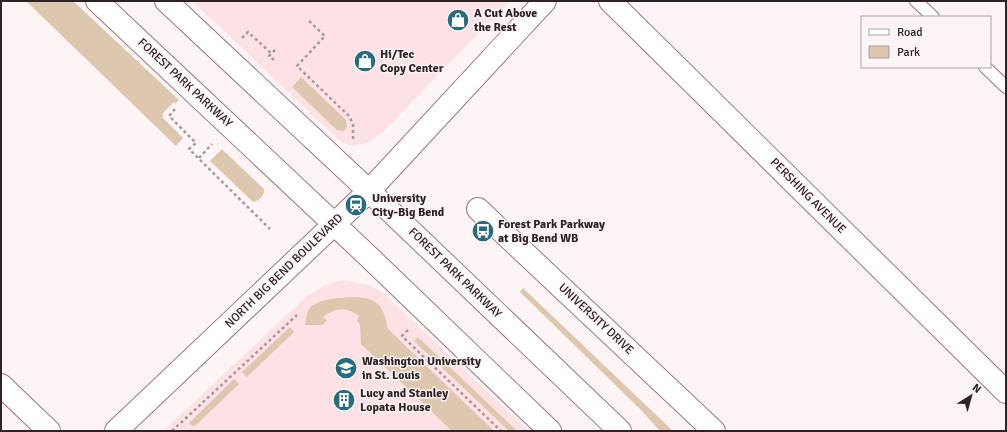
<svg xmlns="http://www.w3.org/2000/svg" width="1007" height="432" font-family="Signika,sans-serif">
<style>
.built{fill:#fde2e5}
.green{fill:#dec7af}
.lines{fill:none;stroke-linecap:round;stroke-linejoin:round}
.lane-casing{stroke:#99797d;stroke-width:14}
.street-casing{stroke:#99797d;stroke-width:24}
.secondary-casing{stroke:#99797d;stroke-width:24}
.primary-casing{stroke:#99797d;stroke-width:24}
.path{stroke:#a59b9c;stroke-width:2.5;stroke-dasharray:3 3;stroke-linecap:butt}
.lane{stroke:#fff;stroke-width:12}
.street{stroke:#fff;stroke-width:22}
.secondary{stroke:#fff;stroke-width:22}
.primary{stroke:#fff;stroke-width:22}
.labels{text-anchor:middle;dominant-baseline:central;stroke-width:3;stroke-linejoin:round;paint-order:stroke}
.poi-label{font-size:12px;font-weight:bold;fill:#2f2224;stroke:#fcf4f5;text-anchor:start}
.street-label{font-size:12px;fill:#2f2224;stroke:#fcf4f5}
</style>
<rect width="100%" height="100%" fill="#fcf4f5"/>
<g class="built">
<polygon points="192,1 510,1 384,131 367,143 353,146 343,143 340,141"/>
<polygon points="343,280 369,285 383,293 529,431 163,431 306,297 327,284"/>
</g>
<g class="green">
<polygon points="26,1 73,1 179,100 175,104 174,102 162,114 164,116 162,117 183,138 176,146"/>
<polygon points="301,77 346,120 347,127 344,131 337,130 292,87"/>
<path d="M 222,149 L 264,189 C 264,197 260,200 253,202 L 210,161 Z"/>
<polygon points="523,288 673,431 660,431 641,410 520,292"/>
<path d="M 353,297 C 379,298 383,305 388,329 L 494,431 L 452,431 L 361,344 L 360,325 L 357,321 L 359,316 C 348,307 335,307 323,317 L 327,321 L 322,325 L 305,325 C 306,320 306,314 309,309 C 318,298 340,298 353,297 Z"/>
<polygon points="290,327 294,332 247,377 242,372"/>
<polygon points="418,337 517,431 509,431 414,341"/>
<polygon points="234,379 239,384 194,427 189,423"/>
</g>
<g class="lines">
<g class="lane-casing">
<g id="lane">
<polyline points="916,1 933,17"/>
<polyline points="985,67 1006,87"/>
</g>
</g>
<g class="street-casing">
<g id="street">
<polyline points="610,1 1006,392"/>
<polyline points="478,209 714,431"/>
<polyline points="1,385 49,431"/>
</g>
</g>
<g class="secondary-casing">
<polyline id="secondary" points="116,431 369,191 545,1"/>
</g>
<g class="primary-casing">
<g id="primary">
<polyline points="97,1 367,255 550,431"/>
<polyline points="166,1 369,191 620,431"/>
</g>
</g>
<g class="path">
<polyline points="309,21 325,36 297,66 349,116 353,124 353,140"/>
<polyline points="242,38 248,32 272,54"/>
<polyline points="274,60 269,56 277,48"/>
<polyline points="175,109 169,116 196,143 189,149 270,229"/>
<polyline points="199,158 212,144"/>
<polyline points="408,330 402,336 501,431"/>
<polyline points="172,431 297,315"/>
</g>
<use href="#lane" class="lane"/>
<use href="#street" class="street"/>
<use href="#secondary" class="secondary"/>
<use href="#primary" class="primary"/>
</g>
<defs>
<g id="shop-disc" transform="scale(1.15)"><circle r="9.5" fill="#286b7d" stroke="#fcf4f5"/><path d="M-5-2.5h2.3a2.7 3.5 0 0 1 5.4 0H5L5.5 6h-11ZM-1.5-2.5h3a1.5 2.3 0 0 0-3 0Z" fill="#fff"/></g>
<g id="station-disc" transform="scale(1.15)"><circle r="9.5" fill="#286b7d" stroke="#fcf4f5"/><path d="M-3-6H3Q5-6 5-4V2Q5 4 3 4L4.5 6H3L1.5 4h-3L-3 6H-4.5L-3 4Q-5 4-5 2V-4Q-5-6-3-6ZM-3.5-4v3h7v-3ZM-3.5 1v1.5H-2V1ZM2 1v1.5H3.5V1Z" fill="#fff"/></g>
<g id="bus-disc" transform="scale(1.15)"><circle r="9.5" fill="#286b7d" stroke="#fcf4f5"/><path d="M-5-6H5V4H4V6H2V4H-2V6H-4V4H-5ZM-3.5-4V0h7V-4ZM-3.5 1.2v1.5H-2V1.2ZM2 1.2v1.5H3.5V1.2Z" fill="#fff"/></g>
<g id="university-disc" transform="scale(1.15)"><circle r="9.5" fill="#286b7d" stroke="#fcf4f5"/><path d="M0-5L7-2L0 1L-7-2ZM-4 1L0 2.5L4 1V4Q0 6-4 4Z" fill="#fff"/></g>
<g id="building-disc" transform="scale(1.15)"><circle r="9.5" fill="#286b7d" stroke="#fcf4f5"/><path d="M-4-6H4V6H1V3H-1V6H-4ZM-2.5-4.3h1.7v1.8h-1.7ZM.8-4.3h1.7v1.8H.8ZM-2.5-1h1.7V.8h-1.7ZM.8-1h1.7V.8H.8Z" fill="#fff"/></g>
</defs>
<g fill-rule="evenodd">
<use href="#shop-disc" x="458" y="20"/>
<use href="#shop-disc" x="365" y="61"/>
<use href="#station-disc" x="356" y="205"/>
<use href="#bus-disc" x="483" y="231"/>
<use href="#university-disc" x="346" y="368"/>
<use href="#building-disc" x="344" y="400"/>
</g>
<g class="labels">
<g class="poi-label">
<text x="474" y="13">A Cut Above<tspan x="474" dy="14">the Rest</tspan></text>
<text x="380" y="54">Hi/Tec<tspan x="380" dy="14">Copy Center</tspan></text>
<text x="372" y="198">University<tspan x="372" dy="14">City-Big Bend</tspan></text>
<text x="498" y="224">Forest Park Parkway<tspan x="498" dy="14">at Big Bend WB</tspan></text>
<text x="362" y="361">Washington University<tspan x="362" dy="14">in St. Louis</tspan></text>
<text x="360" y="393">Lucy and Stanley<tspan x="360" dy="14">Lopata House</tspan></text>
</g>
<g class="street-label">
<text transform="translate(185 83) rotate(43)">FOREST PARK PARKWAY</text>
<text transform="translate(808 196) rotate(45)">PERSHING AVENUE</text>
<text transform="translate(284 271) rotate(-44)">NORTH BIG BEND BOULEVARD</text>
<text transform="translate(455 273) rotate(44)">FOREST PARK PARKWAY</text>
<text transform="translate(596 319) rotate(43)">UNIVERSITY DRIVE</text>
</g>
</g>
<rect width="1007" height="432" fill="none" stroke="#2f2224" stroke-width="4"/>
<rect x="861" y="16" width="130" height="52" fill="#fcf4f5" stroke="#aaa0a1"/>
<rect x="869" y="29" width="20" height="6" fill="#ffffff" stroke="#aaa0a1"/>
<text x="897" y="36" font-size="12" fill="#2f2224">Road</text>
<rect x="869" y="46" width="20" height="12" fill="#dec7af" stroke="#aaa0a1"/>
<text x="897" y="56" font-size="12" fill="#2f2224">Park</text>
<g transform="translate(971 396) rotate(37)" stroke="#fcf4f5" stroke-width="3" paint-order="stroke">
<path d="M0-3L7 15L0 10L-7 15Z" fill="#2f2224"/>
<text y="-6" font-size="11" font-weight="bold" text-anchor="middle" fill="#2f2224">N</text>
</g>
</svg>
